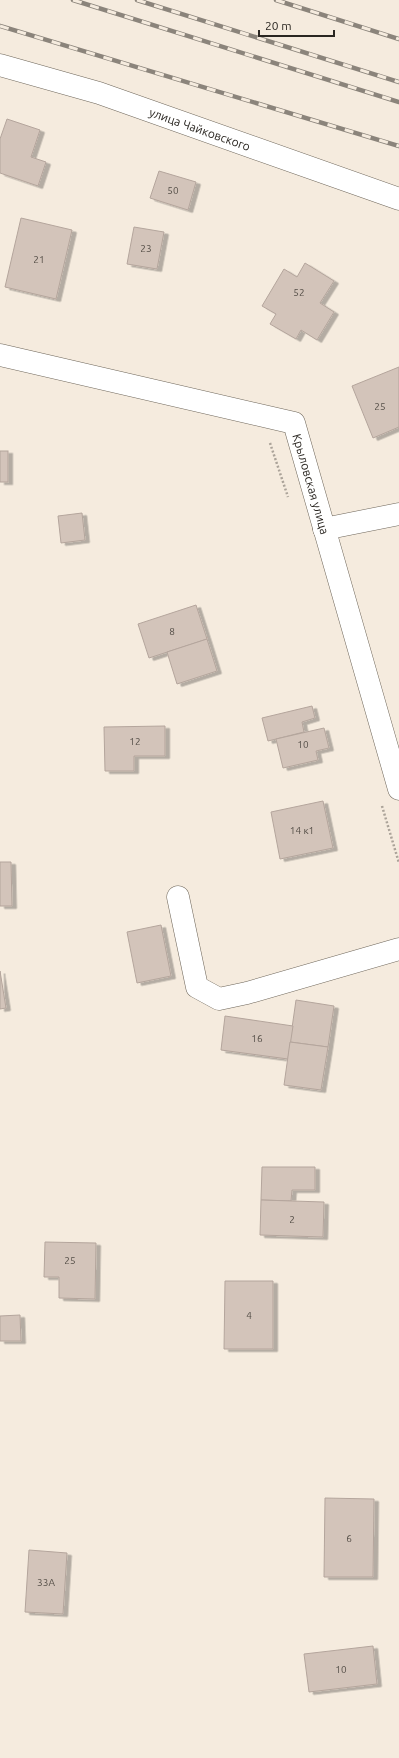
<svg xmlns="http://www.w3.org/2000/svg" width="399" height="1758" font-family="Ubuntu,sans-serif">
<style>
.building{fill:#d3c4ba;stroke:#b4a59c;filter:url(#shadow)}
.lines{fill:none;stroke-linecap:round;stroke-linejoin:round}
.minor-casing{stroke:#6e665a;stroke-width:23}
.path{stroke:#aba399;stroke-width:2.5;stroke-dasharray:2 2;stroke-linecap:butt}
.minor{stroke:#fff;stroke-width:22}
.rail-casing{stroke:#8b847b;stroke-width:4.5}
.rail{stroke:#f5ebde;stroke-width:3;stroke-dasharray:9;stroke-linecap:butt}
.labels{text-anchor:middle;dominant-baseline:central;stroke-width:4;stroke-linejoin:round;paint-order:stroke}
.number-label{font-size:10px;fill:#544e47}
.street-label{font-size:12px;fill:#2a2621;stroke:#f5ebde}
</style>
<defs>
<filter id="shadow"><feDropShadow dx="4.5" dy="2.5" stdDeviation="0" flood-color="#0004"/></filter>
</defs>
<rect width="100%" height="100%" fill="#f5ebde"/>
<g class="building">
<polygon points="7,119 40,130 31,157 46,162 38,186 0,173 0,139"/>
<polygon points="159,171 196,182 188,210 150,198"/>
<polygon points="21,218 72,230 56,299 5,287"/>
<polygon points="134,227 164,232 157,269 127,264"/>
<polygon points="305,263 334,281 320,303 334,312 317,340 301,330 296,339 270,324 276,314 262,306 284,269 297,277"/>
<polygon points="399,367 399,427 373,438 352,386"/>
<rect x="0" y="451" width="8" height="31"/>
<polygon points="82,513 85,540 61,543 58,516"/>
<polygon points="196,605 207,639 149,658 138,624"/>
<polygon points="207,639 217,671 177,684 167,652"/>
<polygon points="312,706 315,718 302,722 304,732 268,741 262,718"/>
<polygon points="165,726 165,756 134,756 134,771 105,771 104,727"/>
<polygon points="324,728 329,748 316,751 318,760 283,768 276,739"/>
<polygon points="323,801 333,848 280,859 271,812"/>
<polygon points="0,862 11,862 12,906 0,906"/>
<polygon points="161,925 171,976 137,983 127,932"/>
<polygon points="0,971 6,1008 0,1009"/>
<polygon points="296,1000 334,1006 328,1047 290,1042"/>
<polygon points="225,1016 293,1026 288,1059 221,1050"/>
<polygon points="290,1042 328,1047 321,1090 284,1085"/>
<polygon points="262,1167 315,1167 315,1190 292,1190 291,1201 261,1200"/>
<polygon points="261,1200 324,1202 323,1237 260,1235"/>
<polygon points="45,1242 96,1243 95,1299 59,1298 59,1277 44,1277"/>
<polygon points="225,1281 273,1281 273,1349 224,1349"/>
<polygon points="20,1315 21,1341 0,1341 0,1316"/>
<polygon points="325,1498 374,1499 373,1577 324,1577"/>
<polygon points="29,1550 67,1553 63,1614 25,1612"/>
<polygon points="373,1646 377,1684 309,1692 304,1654"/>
</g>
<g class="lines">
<g class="minor-casing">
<g id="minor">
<path id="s1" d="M 0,65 L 99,93 L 399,199"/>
<path id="s2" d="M 0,355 L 294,423 L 399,789"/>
<polyline points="324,529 399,514"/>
<polyline points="178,897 197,987 219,999 247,993 399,949"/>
</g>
</g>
<g class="path">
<polyline points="270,443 288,497"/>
<polyline points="382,806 399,863"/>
</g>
<use href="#minor" class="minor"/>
<g class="rail-casing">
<g id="rail">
<polyline points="73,0 399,102"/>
<polyline points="137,0 399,82"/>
<polyline points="276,0 399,39"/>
<polyline points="0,26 399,146"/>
</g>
</g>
<use href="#rail" class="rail"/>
</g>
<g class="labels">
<g class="number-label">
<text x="173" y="190">50</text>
<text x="146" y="248">23</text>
<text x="39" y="259">21</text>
<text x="299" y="292">52</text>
<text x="380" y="406">25</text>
<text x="172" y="631">8</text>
<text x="135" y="741">12</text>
<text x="303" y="744">10</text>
<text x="302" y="830">14 к1</text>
<text x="257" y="1038">16</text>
<text x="292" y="1219">2</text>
<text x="70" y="1260">25</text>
<text x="249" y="1315">4</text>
<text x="349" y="1538">6</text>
<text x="46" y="1582">33А</text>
<text x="341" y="1669">10</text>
</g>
<g class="street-label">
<text stroke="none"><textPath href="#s1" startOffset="210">улица Чайковского</textPath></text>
<text stroke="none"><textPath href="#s2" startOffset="365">Крыловская улица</textPath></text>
</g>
</g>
<path d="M259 30v6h75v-6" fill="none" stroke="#2a2621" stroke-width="2"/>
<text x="265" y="30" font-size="12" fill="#2a2621" stroke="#f5ebde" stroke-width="3" paint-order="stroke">20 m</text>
</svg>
